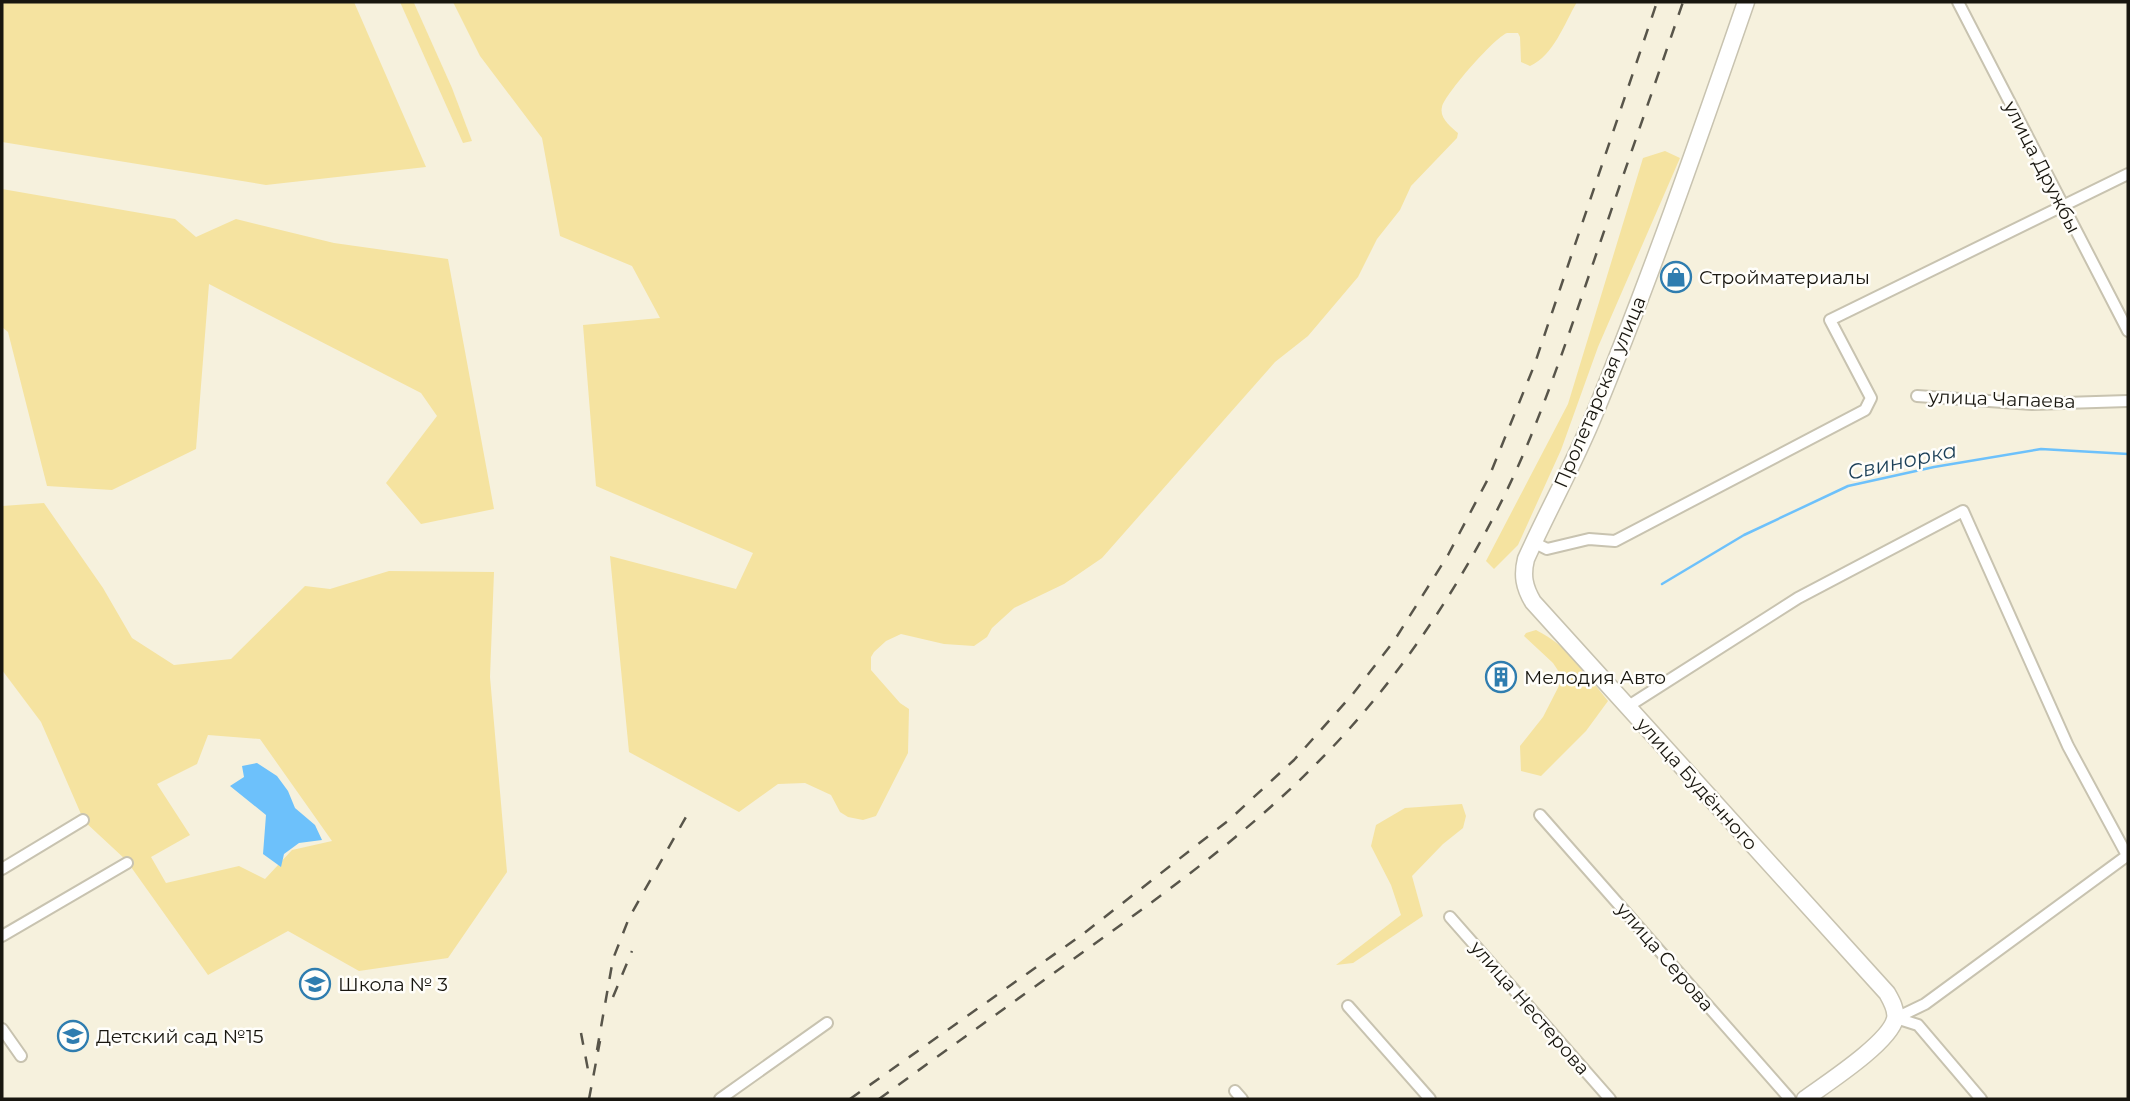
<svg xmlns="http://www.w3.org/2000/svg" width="2130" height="1101" font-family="Montserrat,sans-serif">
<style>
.green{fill:#f5e3a0;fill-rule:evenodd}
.water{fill:#6dc1fb}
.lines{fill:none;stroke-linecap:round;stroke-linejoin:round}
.stream{stroke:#6dc1fb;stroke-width:2.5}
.minor-casing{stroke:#c8c3b0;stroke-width:14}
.secondary-casing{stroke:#c8c3b0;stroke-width:19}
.minor{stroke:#fff;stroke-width:10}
.secondary{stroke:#fff;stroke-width:16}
.rail{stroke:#58554a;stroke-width:2.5;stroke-dasharray:12 12;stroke-linecap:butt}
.labels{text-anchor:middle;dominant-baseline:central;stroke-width:5;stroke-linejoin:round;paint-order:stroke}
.street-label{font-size:19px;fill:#18160f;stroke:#fffefa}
.poi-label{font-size:19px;fill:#18160f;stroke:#fffefa;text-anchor:start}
.water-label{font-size:21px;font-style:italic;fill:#1b3f57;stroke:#fffefa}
</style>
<rect width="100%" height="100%" fill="#f6f1dd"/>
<g class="green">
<polygon points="2,2 354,2 426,167 266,185 2,142"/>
<polygon points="400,2 414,3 452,88 472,141 463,143"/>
<path d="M 453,2 L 1577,2 C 1564,24 1554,55 1530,66 L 1521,62 L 1520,37 L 1518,33 C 1516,33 1508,33 1507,33 C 1494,38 1445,94 1442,107 C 1439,118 1451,127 1458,133 L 1457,138 L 1411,186 L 1400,210 L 1377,239 L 1358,277 L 1308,336 L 1275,362 L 1102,558 L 1064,584 L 1014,608 L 992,628 L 987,637 L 974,646 L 944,644 L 901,634 L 886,641 L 874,652 L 871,657 L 871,670 L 900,703 L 909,709 L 908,753 L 876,816 L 863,820 L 848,817 L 840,812 L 831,795 L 805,783 L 778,784 L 739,812 L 629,752 L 610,556 L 736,589 L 753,553 L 596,486 L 583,325 L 660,318 L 632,266 L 560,236 L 542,138 L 480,56 Z"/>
<polygon points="1665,151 1680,158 1598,347 1561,450 1518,545 1494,569 1486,561 1568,404 1643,158"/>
<polygon points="2,189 175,219 196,237 236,219 334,243 448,259 494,509 421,524 386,483 437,416 421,393 209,284 196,449 112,490 47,486 8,332 2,327"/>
<path d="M 44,503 L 103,588 L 132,638 L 174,665 L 231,659 L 305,586 L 330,589 L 389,571 L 494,572 L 490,677 L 507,872 L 448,958 L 359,971 L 288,931 L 208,975 L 126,860 L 84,821 L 41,722 L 2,670 L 2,506 ZM 208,735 L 260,739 L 332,841 L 292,850 L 265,879 L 239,866 L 166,883 L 151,857 L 190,835 L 157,784 L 197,764 Z"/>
<path d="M 1536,630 C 1571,648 1584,672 1608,701 L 1586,731 L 1541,776 L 1521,771 L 1520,746 L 1543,717 L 1563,678 L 1553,663 L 1524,636 L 1526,633 Z"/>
<polygon points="1462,804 1466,816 1463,828 1443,844 1412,876 1423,916 1353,963 1336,965 1401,915 1391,885 1371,846 1376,825 1405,808"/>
</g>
<polygon class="water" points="257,763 277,776 288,791 295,808 315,825 322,840 299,843 284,854 281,867 263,854 266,815 230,786 244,777 242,766"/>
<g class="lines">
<polyline class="stream" points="1662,584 1744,535 1848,486 1934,467 2041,449 2128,454"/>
<g class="minor-casing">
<g id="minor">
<polyline points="1958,2 2128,331"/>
<polyline points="1917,396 2032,404 2128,401"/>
<polyline points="1533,542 1547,549 1589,539 1615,541 1865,410 1871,398 1830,320 2128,174"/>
<polyline points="1627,707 1798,598 1963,511 2068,746 2128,857"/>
<polyline points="1540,815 1790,1099"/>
<polyline points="2,869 83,820"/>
<polyline points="1450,917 1610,1099"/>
<polyline points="2,936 127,863"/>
<polyline points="1348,1006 1430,1099"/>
<polyline points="1896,1018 1925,1004 2128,855"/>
<polyline points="1896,1018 1918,1025 1981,1099"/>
<polyline points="2,1029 21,1056"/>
<polyline points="1235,1091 1242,1099"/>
<polyline points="720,1099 827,1023"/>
</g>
</g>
<g class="secondary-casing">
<path id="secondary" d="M 1746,2 C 1698,141 1650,279 1594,415 C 1574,464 1548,510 1526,559 C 1522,575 1524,587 1533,602 L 1887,993 C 1891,1000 1897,1010 1895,1019 C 1889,1043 1827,1083 1805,1099"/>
</g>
<use href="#minor" class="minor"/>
<use href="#secondary" class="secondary"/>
<g class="rail">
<polyline points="613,997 632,951"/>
<polyline points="581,1033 589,1075"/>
<polyline points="597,1050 613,959 629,918 691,808"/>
<polyline points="589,1099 600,1041"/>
<polyline points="850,1099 1083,934 1229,820 1294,760 1352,695 1394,641 1448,555 1489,477 1534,366 1657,2"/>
<path d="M 879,1099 C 945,1051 1012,1003 1079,955 C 1175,886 1271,817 1350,728 C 1421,649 1484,547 1526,448 C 1553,383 1575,316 1598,249 C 1626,167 1655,84 1683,2"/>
</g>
</g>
<defs>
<g id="shop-ring" transform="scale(1.575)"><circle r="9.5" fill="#fffefa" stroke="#2f7daf" stroke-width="1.5"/><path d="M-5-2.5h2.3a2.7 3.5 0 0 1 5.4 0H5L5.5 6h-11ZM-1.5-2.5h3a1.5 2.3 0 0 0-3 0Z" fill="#2f7daf"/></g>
<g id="building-ring" transform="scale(1.575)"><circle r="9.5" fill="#fffefa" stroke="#2f7daf" stroke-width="1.5"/><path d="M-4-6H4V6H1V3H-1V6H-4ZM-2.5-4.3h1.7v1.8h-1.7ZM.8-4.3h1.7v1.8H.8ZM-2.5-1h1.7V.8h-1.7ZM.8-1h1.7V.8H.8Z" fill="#2f7daf"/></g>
<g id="school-ring" transform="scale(1.575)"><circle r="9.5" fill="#fffefa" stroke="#2f7daf" stroke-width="1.5"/><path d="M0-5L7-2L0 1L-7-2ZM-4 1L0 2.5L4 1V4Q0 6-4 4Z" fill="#2f7daf"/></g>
</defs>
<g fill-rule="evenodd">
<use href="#shop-ring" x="1676" y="277"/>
<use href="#building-ring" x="1501" y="677"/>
<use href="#school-ring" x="315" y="984"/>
<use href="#school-ring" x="73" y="1036"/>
</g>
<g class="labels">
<g class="street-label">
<text transform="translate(2042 167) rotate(63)">улица Дружбы</text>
<text transform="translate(1600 392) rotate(-67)">Пролетарская улица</text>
<text transform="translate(2002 399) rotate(2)">улица Чапаева</text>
<text transform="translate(1697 784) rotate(48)">улица Будённого</text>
<text transform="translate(1665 957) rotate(49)">улица Серова</text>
<text transform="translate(1530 1008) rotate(49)">улица Нестерова</text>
</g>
<g class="poi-label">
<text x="1699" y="277">Стройматериалы</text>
<text x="1524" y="677">Мелодия Авто</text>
<text x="338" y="984">Школа № 3</text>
<text x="96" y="1036">Детский сад №15</text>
</g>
<g class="water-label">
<text transform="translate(1902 461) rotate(-12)">Свинорка</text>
</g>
</g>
<rect width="2130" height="1101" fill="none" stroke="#18160f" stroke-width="7"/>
</svg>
